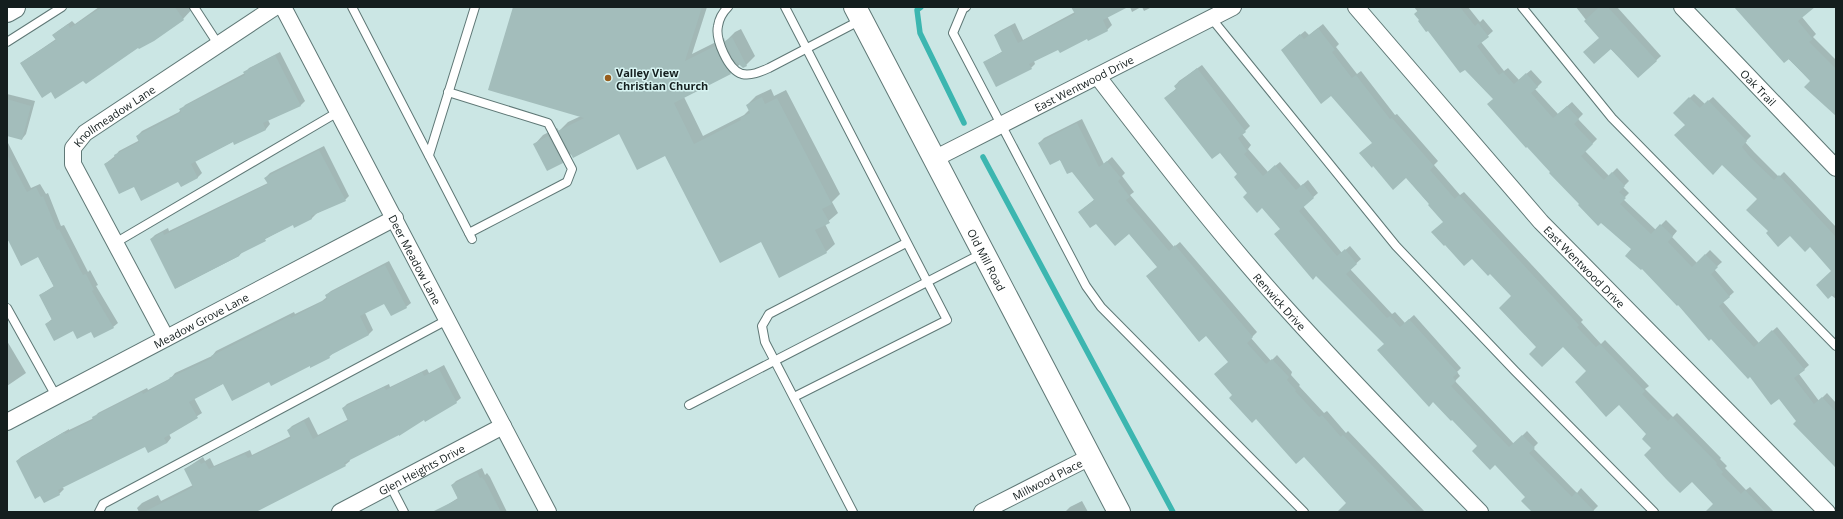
<svg xmlns="http://www.w3.org/2000/svg" width="1843" height="519" font-family="'Open Sans',sans-serif">
<style>
.shadow{fill:#0003}
.lines{fill:none;stroke-linecap:round;stroke-linejoin:round}
.stream{stroke:#3cb6b0;stroke-width:5.5}
.building{fill:#a3bdbb}
.lane-casing{stroke:#5f7876;stroke-width:10}
.street-casing{stroke:#5f7876;stroke-width:18}
.secondary-casing{stroke:#5f7876;stroke-width:24}
.lane{stroke:#fff;stroke-width:8}
.street{stroke:#fff;stroke-width:16}
.secondary{stroke:#fff;stroke-width:22}
.poi-dot{fill:#985d1d;stroke:#d8f4f2;stroke-width:1.5}
.labels{text-anchor:middle;dominant-baseline:central;stroke-width:3;stroke-linejoin:round;paint-order:stroke}
.poi-label{font-size:11px;font-weight:bold;fill:#141e1e;stroke:#d8f4f2;text-anchor:start}
.street-label{font-size:11px;fill:#141e1e;stroke:#d8f4f2}
</style>
<rect width="100%" height="100%" fill="#cbe6e4"/>
<g class="shadow">
<polygon points="99,7 194,7 183,19 84,79 51,91 21,63 56,39 53,35 58,31 72,21 75,24"/>
<polygon points="514,7 707,7 692,54 724,38 725,42 735,32 741,29 755,56 746,65 740,64 731,73 684,97 703,136 744,115 750,109 747,105 756,96 771,89 774,96 786,90 840,194 832,202 838,213 825,224 835,244 826,252 761,241 666,154 619,133 571,154 562,163 535,144 543,135 557,128 559,131 568,122 581,116"/>
<polygon points="1072,7 1126,7 1107,16 1112,25 1107,30 1058,48 1034,61 1035,64 1031,68 985,62 1003,51 995,35 1000,31 1015,23 1023,40 1075,12"/>
<polygon points="1130,7 1141,7 1132,12"/>
<polygon points="1142,7 1152,7 1144,11"/>
<polygon points="1414,7 1468,7 1480,22 1483,19 1493,31 1481,42 1504,71 1508,68 1519,80 1531,70 1542,82 1535,89 1558,114 1572,102 1583,114 1578,119 1597,139 1585,151 1609,176 1617,168 1629,181 1623,187 1629,193 1623,199 1656,230 1666,220 1677,231 1672,237 1697,263 1710,250 1722,262 1714,269 1734,292 1723,302 1759,343 1777,327 1809,365 1799,374 1819,401 1827,393 1836,403 1836,468 1779,398 1750,376 1632,249 1581,204 1552,172 1494,99 1465,69"/>
<polygon points="1576,7 1617,7 1661,56 1638,77 1600,38"/>
<polygon points="1735,7 1813,7 1802,17 1816,34 1813,37 1836,60 1836,115 1811,81"/>
<polygon points="1323,24 1339,44 1336,47 1357,74 1361,71 1395,115 1397,114 1438,161 1434,165 1460,195 1464,192 1583,320 1581,322 1601,344 1605,340 1649,386 1645,389 1673,417 1677,413 1721,458 1720,459 1727,466 1725,468 1746,490 1750,487 1774,512 1707,512 1715,504 1692,481 1652,448 1648,434 1563,345 1537,347 1513,296 1444,221 1406,177 1373,165 1373,142 1331,95 1282,50 1305,31 1309,35"/>
<polygon points="280,52 305,101 301,105 268,120 270,124 266,129 235,143 234,141 195,161 202,173 197,178 134,185 105,164 115,156 119,151 140,140 137,136 142,131 179,112 185,105 245,73 249,68"/>
<polygon points="1202,65 1250,126 1242,134 1251,145 1248,149 1268,172 1280,162 1301,186 1308,180 1318,193 1303,206 1342,253 1350,246 1361,259 1350,269 1392,314 1395,312 1405,323 1414,315 1461,368 1457,372 1460,376 1455,381 1514,444 1527,431 1538,443 1533,448 1577,493 1581,488 1598,506 1592,512 1534,512 1527,497 1248,192 1238,174 1220,151 1166,98 1177,88 1175,86 1179,81"/>
<polygon points="7,94 35,101 26,134 22,139 7,135"/>
<polygon points="1694,94 1705,104 1713,97 1751,136 1745,142 1754,152 1779,177 1784,172 1836,227 1836,299 1831,295 1832,271 1810,246 1790,235 1769,231 1758,199 1674,113"/>
<polygon points="1082,119 1104,164 1112,157 1125,173 1122,176 1134,192 1130,195 1174,247 1180,242 1257,332 1251,338 1271,361 1277,355 1292,372 1291,375 1300,385 1299,386 1324,413 1327,411 1346,433 1348,431 1425,512 1344,512 1348,503 1304,456 1256,418 1233,395 1229,362 1158,267 1129,233 1084,208 1095,199 1072,170 1039,143 1044,138"/>
<polygon points="7,141 31,188 40,184 46,194 48,193 61,226 64,225 88,272 90,270 98,285 96,286 118,323 113,327 91,331 73,330 46,324 52,319 40,295 54,286 38,256 7,240"/>
<polygon points="324,146 349,196 345,200 317,213 312,218 294,226 293,224 243,251 239,256 176,288 151,239 155,235 168,228 169,231 268,183 265,178 270,173"/>
<polygon points="389,261 411,303 406,307 384,302 365,313 373,330 369,334 334,352 329,357 270,381 224,383 194,398 202,413 169,434 171,438 167,443 145,446 62,487 64,489 59,494 17,461 21,457 69,429 69,430 94,418 98,413 147,388 148,390 171,378 175,373 212,356 216,351 294,312 295,314 322,301 327,297 326,295 331,291"/>
<polygon points="7,341 26,373 7,386"/>
<polygon points="444,365 461,398 456,402 349,459 350,461 345,465 253,512 139,512 137,508 142,503 158,495 161,501 193,485 185,469 203,457 205,461 210,458 214,466 250,450 252,455 291,436 288,430 292,426 309,417 318,435 349,419 343,408 347,404 389,384 390,387 427,369 429,373"/>
<polygon points="482,468 485,475 487,473 490,477 507,512 446,512 444,507 458,498 452,485 456,481"/>
<polygon points="1082,501 1088,512 1065,512 1070,507"/>
</g>
<g class="lines">
<g class="stream">
<polyline points="921,7 917,10 920,33 964,123"/>
<polyline points="983,157 1173,512"/>
</g>
</g>
<g class="building">
<polygon points="102,7 175,7 184,20 154,41 139,49 138,48 86,84 83,81 55,99 51,92 42,98 20,63 56,40 52,35 68,24 70,28"/>
<polygon points="513,7 702,7 685,61 715,46 723,63 731,74 674,103 694,144 741,120 740,118 750,113 746,105 762,97 765,104 777,98 832,204 822,209 830,223 815,230 827,253 779,278 761,242 720,263 665,156 637,170 619,134 573,158 558,131 584,118 488,90"/>
<polygon points="1071,7 1128,7 1103,20 1108,31 1088,41 1087,39 1060,53 1058,50 1029,64 1032,69 996,87 983,62 1002,52 994,35 1010,27 1018,43 1075,14"/>
<polygon points="1422,7 1460,7 1475,26 1478,23 1489,37 1477,46 1499,75 1503,72 1514,84 1526,73 1538,87 1531,93 1553,118 1567,106 1579,119 1574,124 1593,144 1581,156 1604,180 1612,172 1625,186 1619,192 1626,198 1620,204 1651,234 1660,224 1673,236 1668,242 1692,267 1705,254 1718,267 1711,274 1730,297 1719,306 1731,322 1754,347 1772,330 1805,370 1794,378 1814,404 1822,397 1836,412 1836,468 1793,424 1796,421 1779,399 1771,405 1750,377 1748,379 1711,339 1709,341 1678,305 1677,306 1642,269 1641,270 1625,256 1631,249 1601,223 1598,226 1578,205 1579,204 1549,173 1550,172 1527,147 1526,148 1487,104 1493,99 1465,70 1460,73 1428,31 1426,32 1418,21 1419,20 1414,14"/>
<polygon points="1599,7 1608,7 1657,61 1638,78 1611,49 1594,64 1583,52 1599,38 1584,21"/>
<polygon points="1734,7 1815,7 1798,21 1813,39 1809,42 1836,69 1836,116 1804,87 1810,81 1789,59 1784,63"/>
<polygon points="1318,28 1335,50 1332,52 1352,78 1356,75 1390,119 1392,118 1434,166 1430,170 1455,199 1459,195 1579,325 1577,327 1596,347 1600,344 1645,391 1642,394 1668,421 1672,417 1717,463 1716,464 1723,472 1721,474 1741,494 1745,490 1766,512 1705,512 1713,504 1692,482 1680,493 1666,479 1644,455 1651,448 1642,439 1646,434 1619,405 1606,417 1575,382 1586,371 1563,347 1542,367 1529,354 1536,347 1499,308 1511,296 1490,274 1488,276 1472,259 1464,266 1445,245 1444,246 1431,232 1443,222 1428,205 1429,204 1406,178 1393,190 1373,166 1372,168 1359,153 1372,143 1331,96 1321,104 1281,50 1300,34 1304,39"/>
<polygon points="732,37 747,66 743,68 732,58 726,44 725,41"/>
<polygon points="275,55 301,106 263,123 266,130 234,145 233,142 191,164 198,178 181,187 178,182 141,201 134,187 119,194 104,164 115,158 114,155 139,142 136,136 173,117 181,112 179,109 245,75 243,72"/>
<polygon points="1197,68 1246,132 1238,138 1247,151 1244,154 1263,176 1275,165 1296,190 1303,184 1314,198 1299,211 1337,256 1345,249 1357,264 1346,274 1387,318 1390,316 1400,327 1409,319 1458,373 1453,377 1456,381 1451,386 1509,447 1522,435 1535,448 1529,453 1572,497 1576,492 1595,512 1532,512 1521,501 1525,497 1495,465 1490,470 1472,451 1477,446 1452,420 1451,421 1433,402 1429,407 1377,350 1384,344 1316,276 1313,280 1274,234 1280,229 1262,208 1257,213 1243,197 1247,193 1234,177 1237,174 1220,153 1212,159 1164,98 1176,89 1174,86"/>
<polygon points="1689,97 1700,108 1708,100 1747,141 1742,147 1750,157 1774,180 1779,175 1836,237 1836,292 1828,299 1816,285 1831,271 1810,247 1805,252 1790,236 1778,247 1766,233 1768,231 1746,210 1757,199 1722,165 1713,175 1674,135 1685,125 1673,113"/>
<polygon points="7,99 31,106 22,140 7,136"/>
<polygon points="1077,123 1099,167 1107,161 1121,178 1118,181 1130,197 1126,200 1169,251 1175,245 1253,337 1247,343 1266,364 1272,359 1289,377 1287,380 1296,390 1295,391 1319,417 1322,415 1341,437 1343,435 1417,512 1337,512 1346,503 1304,457 1296,464 1256,419 1252,423 1229,398 1232,395 1214,374 1228,362 1206,336 1199,342 1146,276 1157,267 1129,234 1115,246 1096,224 1090,228 1078,212 1094,200 1072,172 1067,174 1060,160 1050,165 1038,143"/>
<polygon points="548,136 563,163 547,171 533,144"/>
<polygon points="319,150 346,201 311,216 312,219 294,228 293,225 265,239 266,241 238,255 239,256 175,289 150,239 163,232 164,235 268,184 264,178"/>
<polygon points="7,154 27,192 36,187 41,197 43,196 57,230 59,229 83,275 86,274 94,290 92,291 114,328 94,338 91,332 77,339 73,331 54,341 45,324 52,320 39,295 54,287 38,257 21,266 7,238"/>
<polygon points="385,265 407,308 391,316 384,304 360,316 369,335 329,356 330,358 310,368 310,366 271,386 269,382 232,401 223,384 189,402 198,418 164,438 167,443 148,453 145,447 58,490 60,495 44,503 40,496 35,499 16,461 64,432 65,434 93,420 92,417 142,392 143,394 170,379 169,378 212,358 211,356 290,316 291,318 316,305 327,299 325,295"/>
<polygon points="439,369 457,403 425,422 424,420 399,436 399,435 344,463 346,466 256,512 144,512 193,487 184,469 199,461 201,464 205,462 209,469 245,454 248,458 291,438 287,430 304,421 313,439 348,421 342,408 384,387 386,390 422,372 424,376"/>
<polygon points="477,472 480,478 482,477 485,481 501,512 432,512 458,499 451,485"/>
</g>
<g class="lines">
<g class="lane-casing">
<g id="lane">
<polyline points="194,7 218,44"/>
<polyline points="352,7 472,239"/>
<path d="M 728,7 C 723,12 719,19 718,26 C 715,39 728,70 742,74 C 751,76 760,72 769,68 L 861,20"/>
<polyline points="785,7 947,320 794,397"/>
<polyline points="966,7 963,9 953,33 1086,286 1101,307 1304,512"/>
<polyline points="1522,7 1612,118 1836,346"/>
<polyline points="1212,19 1396,246 1515,371 1654,512"/>
<polyline points="7,42 62,7"/>
<polyline points="448,92 548,123 572,169 567,182 469,233"/>
<polyline points="429,155 475,7"/>
<polyline points="115,243 338,112"/>
<polyline points="7,308 56,396"/>
<polyline points="689,405 983,253"/>
<polyline points="390,485 404,512"/>
<polyline points="99,512 103,504 447,320"/>
<polyline points="853,512 765,342 762,326 769,314 906,243"/>
</g>
</g>
<g class="street-casing">
<g id="street">
<path id="s1" d="M 283,7 L 548,512"/>
<path id="s2" d="M 1356,7 L 1541,222 L 1827,512"/>
<path id="s3" d="M 1682,7 L 1836,168"/>
<path id="s4" d="M 1098,77 C 1158,155 1218,233 1284,306 C 1348,377 1414,445 1480,512"/>
<path id="s5" d="M 934,159 L 1233,7"/>
<path id="s6" d="M 166,338 L 73,164 L 73,148 L 85,133 L 275,7"/>
<path id="s7" d="M 7,422 L 395,218"/>
<path id="s8" d="M 340,512 L 503,426"/>
<path id="s9" d="M 982,512 L 1090,457"/>
</g>
</g>
<g class="secondary-casing">
<g id="secondary">
<path id="s10" d="M 855,7 L 1119,512"/>
<polyline points="7,11 14,7"/>
</g>
</g>
<use href="#lane" class="lane"/>
<use href="#street" class="street"/>
<use href="#secondary" class="secondary"/>
</g>
<circle class="poi-dot" cx="608" cy="78" r="4"/>
<g class="labels">
<g class="poi-label">
<text x="616" y="72">Valley View<tspan x="616" dy="13">Christian Church</tspan></text>
</g>
<g class="street-label">
<text stroke="none"><textPath href="#s5" startOffset="168">East Wentwood Drive</textPath></text>
<text stroke="none"><textPath href="#s3" startOffset="111">Oak Trail</textPath></text>
<text stroke="none"><textPath href="#s6" startOffset="266">Knollmeadow Lane</textPath></text>
<text stroke="none"><textPath href="#s1" startOffset="285">Deer Meadow Lane</textPath></text>
<text stroke="none"><textPath href="#s10" startOffset="285">Old Mill Road</textPath></text>
<text stroke="none"><textPath href="#s2" startOffset="346">East Wentwood Drive</textPath></text>
<text stroke="none"><textPath href="#s4" startOffset="289">Renwick Drive</textPath></text>
<text stroke="none"><textPath href="#s7" startOffset="219">Meadow Grove Lane</textPath></text>
<text stroke="none"><textPath href="#s8" startOffset="92">Glen Heights Drive</textPath></text>
<text stroke="none"><textPath href="#s9" startOffset="73">Millwood Place</textPath></text>
</g>
</g>
<rect width="1843" height="519" fill="none" stroke="#141e1e" stroke-width="16"/>
</svg>
